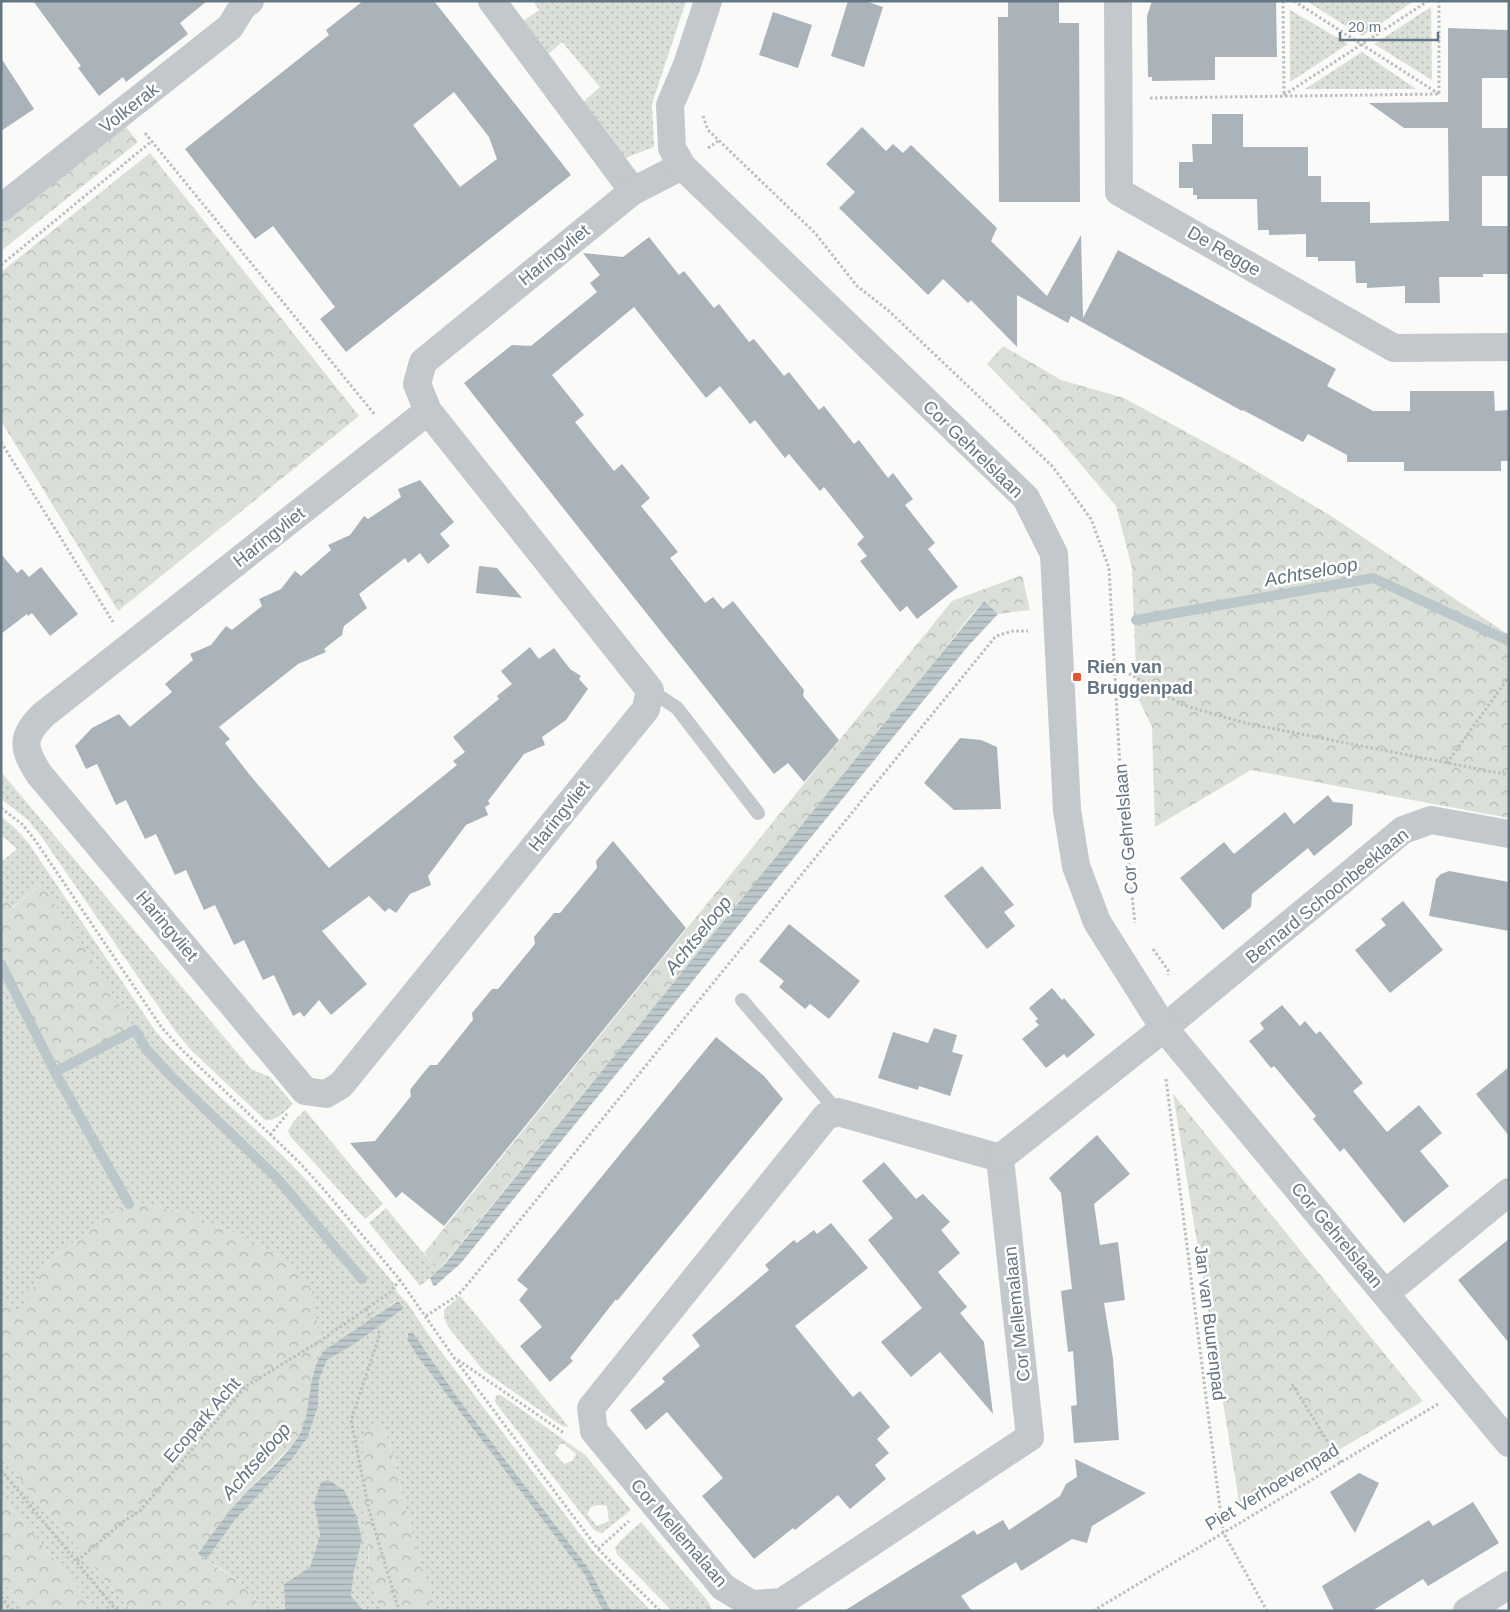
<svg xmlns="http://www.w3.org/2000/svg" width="1510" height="1612" font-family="Arial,sans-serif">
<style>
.grass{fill:url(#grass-dots);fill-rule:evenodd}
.forest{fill:url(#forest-crowns)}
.water{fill:url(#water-rules)}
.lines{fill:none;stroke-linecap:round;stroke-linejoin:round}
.stream{stroke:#bbc7cb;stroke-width:10}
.building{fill:#aab3b9;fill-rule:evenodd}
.path{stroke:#bbbfc2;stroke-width:3;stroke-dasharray:2.5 2.5;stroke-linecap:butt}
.service{stroke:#c3c8cc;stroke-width:14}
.minor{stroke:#c3c8cc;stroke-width:28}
.tertiary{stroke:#c3c8cc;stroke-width:28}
.poi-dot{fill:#e4572e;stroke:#fff;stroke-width:2}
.labels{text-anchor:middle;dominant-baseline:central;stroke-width:5;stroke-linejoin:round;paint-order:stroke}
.street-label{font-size:18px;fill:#657683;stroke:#fff}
.poi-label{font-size:18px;font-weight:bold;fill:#657683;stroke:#fff;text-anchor:start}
.water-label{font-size:19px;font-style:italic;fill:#60757c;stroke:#fff}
</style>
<defs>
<pattern id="grass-dots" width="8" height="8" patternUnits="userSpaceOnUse" patternTransform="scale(1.25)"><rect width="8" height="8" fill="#dadfd7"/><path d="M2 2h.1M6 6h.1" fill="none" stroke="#b4b9b4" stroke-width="1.8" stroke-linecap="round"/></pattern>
<pattern id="forest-crowns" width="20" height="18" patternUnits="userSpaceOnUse" patternTransform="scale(1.25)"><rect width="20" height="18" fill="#dadfd7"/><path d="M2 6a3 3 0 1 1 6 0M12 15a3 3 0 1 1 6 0" fill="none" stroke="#b4b9b4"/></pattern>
<pattern id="water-rules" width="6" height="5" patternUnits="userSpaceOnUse" patternTransform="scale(1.25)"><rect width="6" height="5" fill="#bbc7cb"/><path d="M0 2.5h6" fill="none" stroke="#9ca6aa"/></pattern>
</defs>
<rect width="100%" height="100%" fill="#fafaf8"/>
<g class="grass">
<polygon points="533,1 686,1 652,104 654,147 625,158 581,104 600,87 562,42 544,58 518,25 539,10"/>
<polygon points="1387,1 1414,1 1362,36 1308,2"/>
<polygon points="1431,7 1432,80 1374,44"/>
<polygon points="1290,10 1348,44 1290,82"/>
<polygon points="1362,52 1416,89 1305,89"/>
<path d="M 1,772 L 251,1069 L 270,1077 L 293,1104 C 285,1111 276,1122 265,1120 L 191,1050 L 176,1032 L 41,836 L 27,819 L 1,799 Z"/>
<path d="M 1,816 L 16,829 L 29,844 L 156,1032 C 198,1080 249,1121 294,1167 C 330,1205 362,1245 395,1285 L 397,1292 L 408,1304 L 430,1337 L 592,1550 L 651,1611 L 611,1611 L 590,1570 L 460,1401 L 411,1333 L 406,1335 L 418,1357 L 584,1574 L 603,1611 L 437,1611 L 417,1553 L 391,1447 L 383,1429 L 368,1429 L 363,1435 L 369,1569 L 380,1611 L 364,1611 L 351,1596 L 354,1572 L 362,1539 L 314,1503 L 320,1535 L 310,1567 L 284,1584 L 285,1611 L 262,1611 C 249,1585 230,1574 206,1560 L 235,1520 L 292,1459 L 308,1437 L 318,1405 L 319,1380 L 327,1360 L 353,1345 L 404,1307 L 398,1301 L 394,1302 L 315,1368 L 312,1378 L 320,1341 L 279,1256 L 251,1240 L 188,1213 L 135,1202 L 119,1208 L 49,1261 L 18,1314 L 1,1296 L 1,964 L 55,1071 L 41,884 L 12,908 L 1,895 L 1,862 L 17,849 L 1,835 Z"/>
<polygon points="305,1110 383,1204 365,1219 290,1136 288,1131 294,1121"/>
<polygon points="386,1208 438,1271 420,1286 369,1223"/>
<polygon points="460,1296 569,1427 562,1426 483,1370 449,1328 444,1318 444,1310"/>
<path d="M 496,1395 L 501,1395 L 585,1455 L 631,1510 L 602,1533 L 595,1531 L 495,1402 ZM 560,1444 L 564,1444 L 576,1454 L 572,1461 L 564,1464 L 555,1454 ZM 598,1505 L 607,1506 L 609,1521 L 597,1526 L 587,1514 L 591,1507 Z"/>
<polygon points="1,1456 131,1611 97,1611 1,1495"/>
<polygon points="641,1522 707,1600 713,1611 672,1611 617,1554 615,1548 620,1541"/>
<polygon points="1,1580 28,1611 1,1611"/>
</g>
<g class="forest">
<polygon points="125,126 138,142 1,251 1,223"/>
<polygon points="150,153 359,416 118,611 1,421 1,272"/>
<polygon points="1003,346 1061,380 1124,398 1243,463 1331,516 1509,635 1509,818 1251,770 1155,827 1152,727 1137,696 1132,568 1116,506 1055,434 987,364"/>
<polygon points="1022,575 1030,610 998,614 984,601 971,615 891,717 438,1271 424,1253 952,601"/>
<polygon points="41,884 84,947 135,1030 55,1072 1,964 1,895 13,908"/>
<polygon points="1173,1094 1423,1401 1240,1507"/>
<path d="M 135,1202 L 188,1213 L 251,1240 L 279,1256 L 310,1281 L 320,1341 L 312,1378 L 310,1404 L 304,1424 L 294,1443 L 240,1498 L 198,1554 C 225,1576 245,1577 262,1611 L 131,1611 L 1,1456 L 1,1296 L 18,1313 L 49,1261 L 119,1208 Z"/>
<polygon points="375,1426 383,1429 391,1447 417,1553 437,1611 380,1611 369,1569 368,1538 361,1499 363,1435 365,1431"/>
<polygon points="1,1495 97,1611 28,1611 1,1580"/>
</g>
<g class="water">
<polygon points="984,601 998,614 969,645 460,1264 435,1286 433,1285 430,1278 444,1265"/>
<path d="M 398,1301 L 404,1308 L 353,1345 L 327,1360 L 319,1380 L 318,1405 L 308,1437 L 292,1459 L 235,1520 L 206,1560 L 198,1554 C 211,1535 225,1516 240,1499 C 257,1480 289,1455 300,1433 C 314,1406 305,1373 325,1350 Z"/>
<polygon points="408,1333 413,1333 460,1401 590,1570 611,1611 603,1611 584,1574 418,1357 407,1339"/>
<polygon points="328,1480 344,1490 356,1515 362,1539 354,1572 351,1596 364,1611 285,1611 284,1584 310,1567 320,1535 314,1503 321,1482"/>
</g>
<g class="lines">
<g class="stream">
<polyline points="1136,620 1373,578 1509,641"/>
<polyline points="1,964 55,1072 135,1030 146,1049 170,1075 276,1177 362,1279"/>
<polyline points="55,1072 129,1204"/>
</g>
</g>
<g class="building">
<polygon points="33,1 207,1 180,23 188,34 126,82 123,77 99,96 78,68 81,66"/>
<path d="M 363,1 L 434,1 L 571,175 L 346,352 L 320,319 L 335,307 L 273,226 L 255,239 L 185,149 L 329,35 L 326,30 ZM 454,92 L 489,137 L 497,159 L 460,187 L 413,125 Z"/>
<polygon points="848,1 865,1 883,7 864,67 831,56"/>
<polygon points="1008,1 1059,1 1059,23 1079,23 1080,202 999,202 998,17 1008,17"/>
<polygon points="1152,1 1276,1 1277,57 1215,57 1215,80 1152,81 1152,77 1148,77 1147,16"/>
<polygon points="773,12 812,25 798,68 759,55"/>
<polygon points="1448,28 1509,30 1509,78 1482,78 1482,128 1509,128 1509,176 1482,176 1482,226 1509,226 1509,274 1483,274 1483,277 1439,277 1440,303 1405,303 1405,286 1367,288 1367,283 1356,283 1355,261 1318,261 1318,257 1306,257 1306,234 1269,235 1269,230 1258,230 1257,199 1197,199 1197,195 1193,195 1193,188 1179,188 1179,162 1193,162 1192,144 1212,144 1212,114 1243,114 1243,147 1308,147 1308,176 1321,176 1321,202 1370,202 1370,223 1449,221 1448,128 1404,128 1369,103 1448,102"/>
<polygon points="1,58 34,109 1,131"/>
<polygon points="862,127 886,151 893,144 903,153 911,145 997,228 991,241 1047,296 1081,235 1083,318 1118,250 1336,369 1327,386 1373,411 1410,411 1410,391 1494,391 1495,411 1509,410 1509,461 1501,461 1501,471 1404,471 1404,462 1347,462 1347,455 1308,434 1303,442 1243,410 1242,411 1071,316 1068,323 1017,295 1017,347 971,300 968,303 943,279 928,295 839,208 855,192 826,164"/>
<polygon points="649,237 679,275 684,271 714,308 719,304 749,342 754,339 784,376 789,372 819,410 824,406 854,444 859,440 888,478 893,473 913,499 905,505 935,543 928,549 958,587 917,619 907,606 900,612 860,561 867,556 857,544 864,537 824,487 820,491 789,454 785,458 755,420 750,424 720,386 706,398 634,307 552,375 584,415 575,422 614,471 622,464 650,498 641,506 678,552 670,558 705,603 713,597 723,609 733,601 804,690 803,696 839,740 804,782 788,763 774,774 464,383 512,345 531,346 597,292 590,283 600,275 583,253 623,257"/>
<polygon points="420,480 454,522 440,534 450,546 428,564 420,553 408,563 405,558 359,594 367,608 344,626 342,635 324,649 326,652 298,664 219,727 230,739 225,743 249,774 329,868 457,765 453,761 465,752 453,737 499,699 497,696 512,684 501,671 530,647 539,659 554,648 570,669 581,676 579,679 588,689 566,720 542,737 545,745 524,754 488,801 490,804 485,807 488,815 466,825 428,876 431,885 410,894 396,913 389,908 385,912 369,896 322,931 367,984 331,1015 319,1000 304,1017 300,1012 293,1016 274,975 263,980 244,940 234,945 215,905 204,910 186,870 175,875 156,834 145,839 126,800 116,805 97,764 86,769 75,746 92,728 119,714 130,727 172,692 165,684 193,660 190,654 211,645 226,626 232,630 262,606 259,599 281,589 295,571 301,576 331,550 328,545 350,535 364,516 368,519 401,497 398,489"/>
<polygon points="1,554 17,573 22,569 29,577 41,567 78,614 50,636 32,613 28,616 27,614 1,634"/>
<polygon points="479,566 497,568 522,598 476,593"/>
<polygon points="960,738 981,740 997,747 1001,809 954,810 924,783"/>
<polygon points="1328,795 1333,802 1353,804 1352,825 1314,856 1308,848 1252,894 1251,907 1223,930 1180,878 1224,842 1234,854 1285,812 1294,824"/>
<polygon points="613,841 686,928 444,1226 402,1192 396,1198 350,1143 375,1141 411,1096 410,1090 420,1077 430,1065 437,1065 473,1020 472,1013 492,989 498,989 535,944 534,937 554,913 560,913 597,868 596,861"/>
<polygon points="982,866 1014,905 1004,912 1015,926 987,949 944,896"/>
<polygon points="1449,871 1509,882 1509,931 1429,916 1436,879 1441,874"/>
<polygon points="1403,901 1443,950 1390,993 1355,950 1386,925 1381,919"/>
<polygon points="789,924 860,981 829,1019 810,1004 805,1009 779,987 784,981 759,961"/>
<polygon points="1052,988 1062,1000 1064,998 1095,1035 1067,1058 1064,1054 1046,1068 1022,1039 1039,1025 1035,1021 1038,1019 1029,1008"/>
<polygon points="1282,1005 1300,1026 1305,1021 1316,1034 1320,1031 1363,1083 1353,1091 1387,1132 1419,1105 1442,1133 1420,1151 1449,1186 1404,1223 1344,1148 1340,1152 1313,1119 1316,1116 1274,1066 1271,1068 1249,1041 1264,1029 1260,1023"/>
<polygon points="934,1028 957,1035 952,1052 963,1055 950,1096 919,1086 918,1090 878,1078 893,1032 928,1043"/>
<polygon points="716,1037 764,1076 783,1099 617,1301 616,1299 570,1358 573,1361 550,1382 520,1346 542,1327 519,1300 528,1289 517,1280"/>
<polygon points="1509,1067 1509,1136 1476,1094"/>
<polygon points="1097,1135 1130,1174 1094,1204 1100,1245 1118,1242 1125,1300 1104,1303 1113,1359 1119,1440 1074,1443 1071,1406 1077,1405 1073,1351 1068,1352 1061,1291 1072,1289 1061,1193 1049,1178"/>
<polygon points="884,1162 916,1199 923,1194 950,1222 941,1230 960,1253 938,1272 967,1307 960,1313 984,1342 993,1414 940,1352 911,1377 881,1342 922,1308 868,1240 893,1218 862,1181"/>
<polygon points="831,1223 868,1268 795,1326 853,1397 860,1391 890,1427 877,1439 889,1453 875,1465 886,1479 850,1509 838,1495 795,1530 793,1528 754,1559 702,1496 723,1478 667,1412 646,1430 630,1410 665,1382 662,1378 700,1346 692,1335 769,1270 765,1265 794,1240 797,1243 814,1230 817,1234"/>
<polygon points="1509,1239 1509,1343 1458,1280"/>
<polygon points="1075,1459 1146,1493 1092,1526 1087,1543 1072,1539 1021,1571 1016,1562 961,1596 972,1611 844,1611 974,1530 977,1535 1003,1520 1009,1530 1060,1496 1066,1484 1077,1477"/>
<polygon points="1359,1473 1379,1483 1355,1533 1330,1492"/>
<polygon points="1473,1502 1499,1543 1428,1586 1423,1579 1372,1611 1334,1611 1322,1586 1429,1520 1433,1526"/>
</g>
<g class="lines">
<g class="path">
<polyline points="1283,1 1284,95"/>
<polyline points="1294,1 1439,94"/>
<polyline points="1284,95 1428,1"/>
<polyline points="1150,98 1439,94 1439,1"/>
<polyline points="703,116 708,130 815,233 857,286 889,311 1053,467 1091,519 1109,568 1122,804 1135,923"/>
<polyline points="145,133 375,415"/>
<polyline points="708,148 718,141"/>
<polyline points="1,265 152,141"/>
<polyline points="1,442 113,622"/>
<polyline points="1116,666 1183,705 1245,723 1509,775"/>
<polyline points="1447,763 1509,677"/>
<polyline points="1,808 22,824 35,840 162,1028 184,1052 299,1162 326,1192 400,1280 455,1359 598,1549 660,1611"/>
<polyline points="1153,949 1168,970 1168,975"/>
<polyline points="1166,1079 1223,1532 1267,1611"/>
<polyline points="270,1135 287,1114"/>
<polyline points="366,1309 380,1334 351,1420 369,1510 399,1611"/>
<polyline points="426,1316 458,1295 467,1285 996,636 1013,631 1028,631"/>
<polyline points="458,1360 564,1433"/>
<polyline points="1292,1384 1341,1463"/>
<polyline points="1,1470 117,1611"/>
<polyline points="598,1549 629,1521"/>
<polyline points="77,1561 124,1521 140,1511 245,1387 320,1341 389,1293 400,1280"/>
<polyline points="1,1597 13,1611"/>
<polyline points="1093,1611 1438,1404"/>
</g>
<g class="service">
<polyline points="650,690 677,708 758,813"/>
<polyline points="742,1000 838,1112"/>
</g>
<g class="minor">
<polyline points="492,1 633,191"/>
<polyline points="1118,1 1119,192 1394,348 1509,347"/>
<polyline points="1,208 230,27 243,6 250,1"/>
<path d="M 428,411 L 43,715 C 20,738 23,748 39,774 L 305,1091 L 326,1094 L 341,1085 L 646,709 L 650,690 L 428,411 L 417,384 L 423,362 L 633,191 L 682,166"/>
<polygon points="838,1112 1000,1158 1030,1437 782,1602 751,1604 723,1587 594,1431 591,1408 826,1116"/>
<polyline points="1000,1158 1164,1028 1403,830 1431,820 1509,834"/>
<polyline points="1386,1293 1509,1192"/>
<polyline points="1467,1611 1509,1585"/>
</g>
<polyline class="tertiary" points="708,1 687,65 670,105 672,148 682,166 1026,498 1054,554 1067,810 1076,866 1097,922 1164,1028 1509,1443"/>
</g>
<rect class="poi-dot" x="1072" y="672" width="10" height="10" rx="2.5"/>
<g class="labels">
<g class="street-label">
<text transform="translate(129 108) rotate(-38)">Volkerak</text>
<text transform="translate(1224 251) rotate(30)">De Regge</text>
<text transform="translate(554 255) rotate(-39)">Haringvliet</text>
<text transform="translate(973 449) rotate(44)">Cor Gehrelslaan</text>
<text transform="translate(269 537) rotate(-38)">Haringvliet</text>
<text transform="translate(559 816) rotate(-51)">Haringvliet</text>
<text transform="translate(1126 829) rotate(-95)">Cor Gehrelslaan</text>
<text transform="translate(1327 896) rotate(-39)">Bernard Schoonbeeklaan</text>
<text transform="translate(167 926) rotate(50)">Haringvliet</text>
<text transform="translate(1337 1235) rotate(50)">Cor Gehrelslaan</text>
<text transform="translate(1017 1314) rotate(-96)">Cor Mellemalaan</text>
<text transform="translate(1210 1323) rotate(83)">Jan van Buurenpad</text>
<text transform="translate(202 1420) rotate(-49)">Ecopark Acht</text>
<text transform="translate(1272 1487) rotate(-31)">Piet Verhoevenpad</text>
<text transform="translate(679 1533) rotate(49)">Cor Mellemalaan</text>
</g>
<g class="poi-label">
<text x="1087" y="667">Rien van<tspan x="1087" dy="21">Bruggenpad</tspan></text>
</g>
<g class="water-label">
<text transform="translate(1311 572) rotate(-10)">Achtseloop</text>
<text transform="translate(698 935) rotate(-51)">Achtseloop</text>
<text transform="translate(256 1461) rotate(-49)">Achtseloop</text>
</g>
</g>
<rect width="1510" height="1612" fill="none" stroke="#657683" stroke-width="5"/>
<path d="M1340 32v8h98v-8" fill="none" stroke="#657683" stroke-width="2.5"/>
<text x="1348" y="32" font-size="15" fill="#657683" stroke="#ffffff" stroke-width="4" paint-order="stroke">20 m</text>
</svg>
